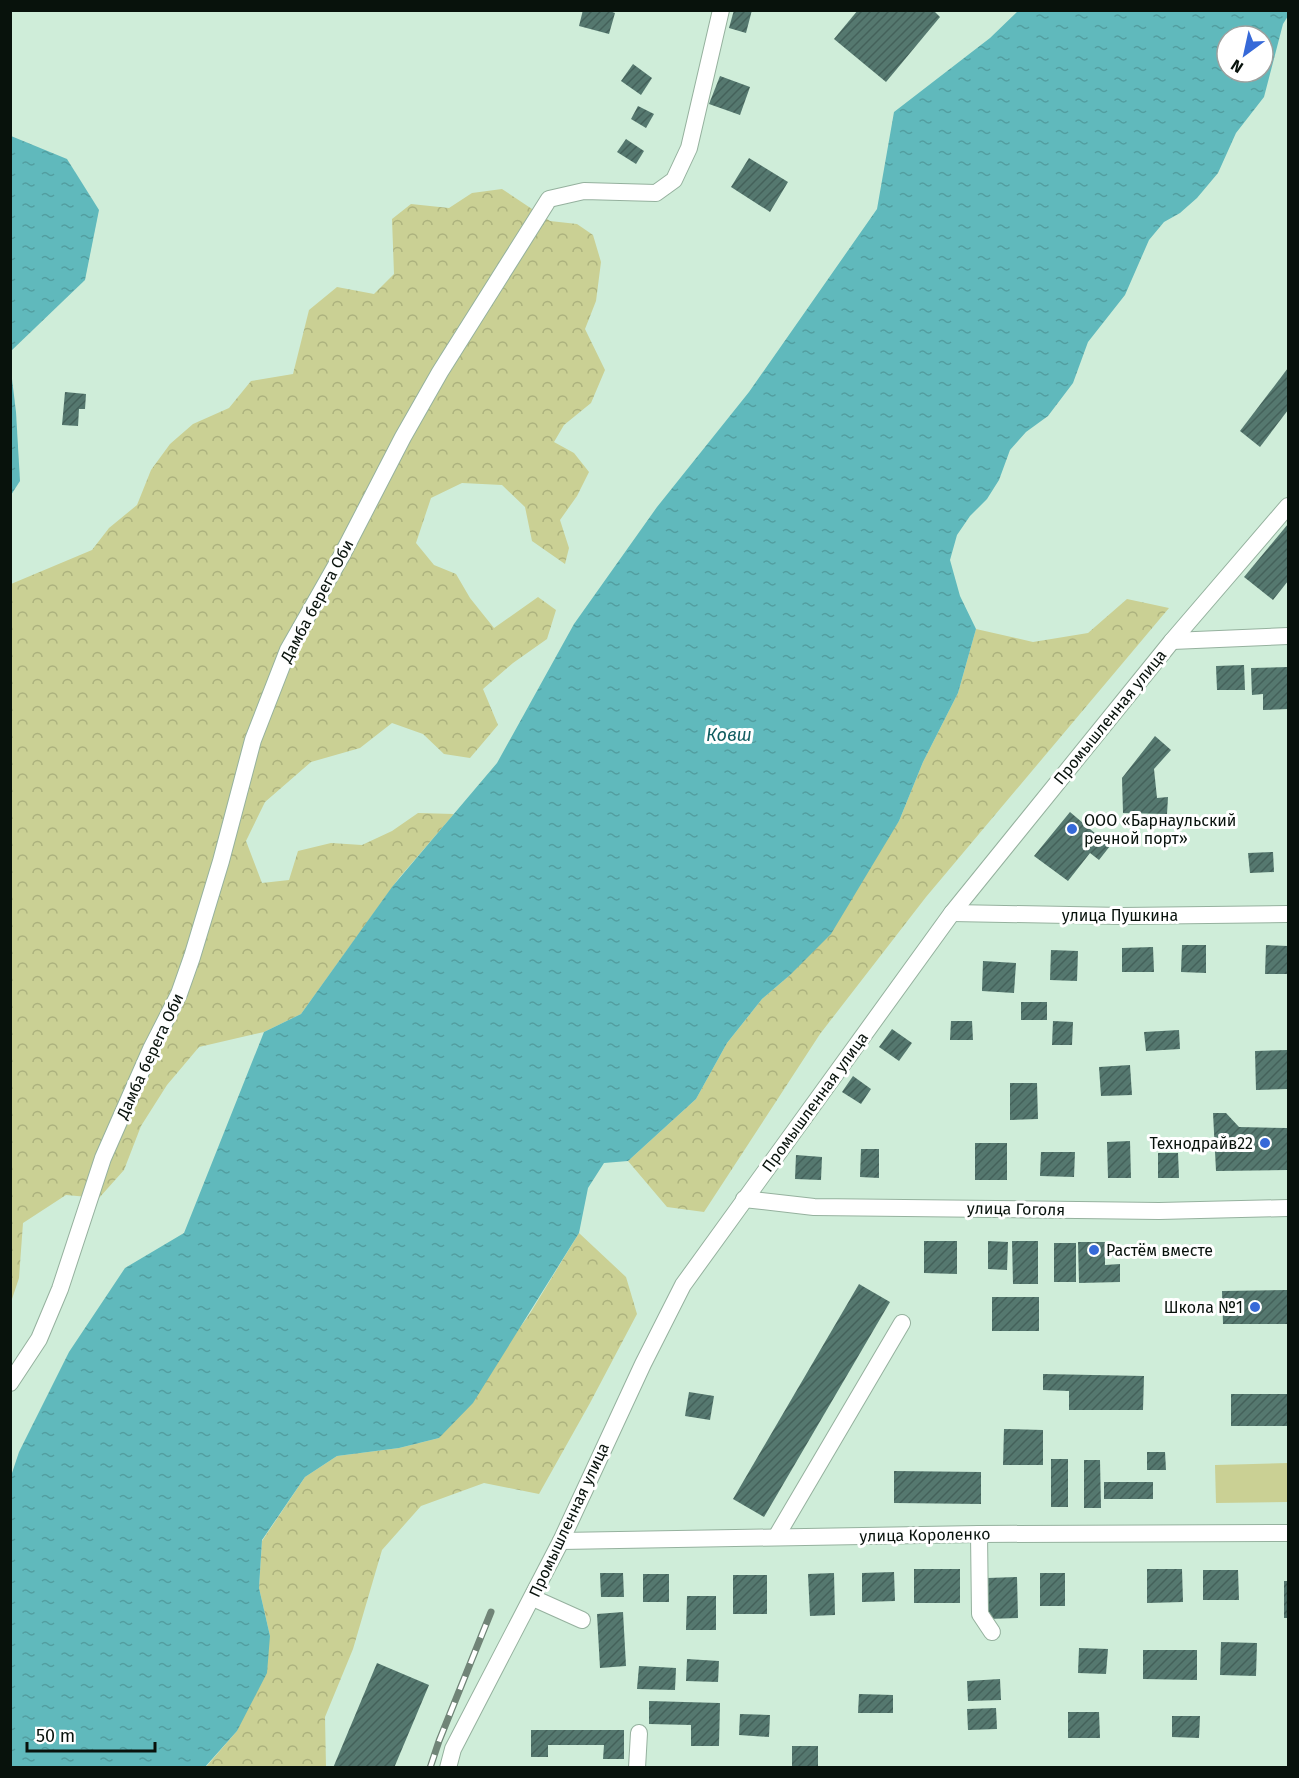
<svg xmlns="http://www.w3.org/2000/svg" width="1299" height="1778" font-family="'Fira Sans',sans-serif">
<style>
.green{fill:#cad094}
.forest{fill:url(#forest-crowns)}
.water{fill:url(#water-ripples);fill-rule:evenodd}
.building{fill:url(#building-hatch)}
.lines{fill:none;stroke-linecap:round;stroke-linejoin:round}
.minor-casing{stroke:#95b19e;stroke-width:18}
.minor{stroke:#fff;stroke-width:16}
.rail-casing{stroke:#708477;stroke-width:7}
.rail{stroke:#fff;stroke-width:4.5;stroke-dasharray:14;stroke-linecap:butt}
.poi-dot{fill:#3669d8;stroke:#fff;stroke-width:2}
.labels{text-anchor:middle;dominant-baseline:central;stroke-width:6;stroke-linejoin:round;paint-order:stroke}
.street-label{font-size:16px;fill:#08120c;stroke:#fff}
.poi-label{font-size:16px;fill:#08120c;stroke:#fff;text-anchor:start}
.water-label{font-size:18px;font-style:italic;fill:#125e61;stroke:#fff}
</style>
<defs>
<pattern id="forest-crowns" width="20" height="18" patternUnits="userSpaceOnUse" patternTransform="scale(1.5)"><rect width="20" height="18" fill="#cad094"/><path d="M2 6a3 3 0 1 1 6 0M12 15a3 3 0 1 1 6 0" fill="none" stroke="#acb27e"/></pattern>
<pattern id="water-ripples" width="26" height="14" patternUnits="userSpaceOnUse" patternTransform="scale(1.5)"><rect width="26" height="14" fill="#60b9bc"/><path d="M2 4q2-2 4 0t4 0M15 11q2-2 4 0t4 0" fill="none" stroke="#529ea0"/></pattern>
<pattern id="building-hatch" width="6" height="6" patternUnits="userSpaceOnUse" patternTransform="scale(1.5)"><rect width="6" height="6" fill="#55786f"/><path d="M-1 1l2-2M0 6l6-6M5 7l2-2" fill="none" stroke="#44615a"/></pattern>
</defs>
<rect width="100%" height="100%" fill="#cfedd9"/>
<polygon class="green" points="1288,1463 1288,1502 1216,1503 1215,1465"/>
<g class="forest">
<polygon points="502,189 550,221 577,224 593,235 601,262 596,301 585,329 605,370 591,403 564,425 554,442 574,453 589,472 577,496 560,520 569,548 565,564 532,541 525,507 502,485 462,483 431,498 416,543 434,565 456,574 470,598 494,628 538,597 556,610 547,639 513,663 483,689 498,725 470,758 444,754 423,734 392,723 360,748 311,762 265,802 246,841 262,883 289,880 298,851 331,843 362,845 392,831 418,813 454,814 399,878 301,1014 264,1032 199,1047 167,1085 141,1126 124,1170 99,1198 66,1195 23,1223 19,1278 11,1302 11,584 92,550 109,528 137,505 151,470 170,444 193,424 229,408 251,381 293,374 309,310 337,287 374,294 394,274 392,219 411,204 449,208 472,193"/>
<polygon points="1127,599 1169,608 926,897 820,1034 704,1212 667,1207 628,1161 696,1099 727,1043 762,999 790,975 899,821 923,762 958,693 976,629 1033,642 1088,633"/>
<polygon points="579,1233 626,1277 637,1314 590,1403 539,1494 484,1483 421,1506 382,1550 353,1649 325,1717 326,1767 205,1768 237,1731 270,1636 259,1588 262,1541 305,1477 337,1456 399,1448 439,1438 529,1315"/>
</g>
<g class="water">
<path d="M 1019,10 L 1288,10 L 1288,16 L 1283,24 L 1264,97 L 1236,133 L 1218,173 L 1197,198 L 1180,213 L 1164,222 L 1149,240 L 1125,295 L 1088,342 L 1073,383 L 1048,416 L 1026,432 L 1010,450 L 999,480 L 987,499 L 970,516 L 957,535 L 950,560 L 960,596 L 976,629 L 958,693 L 923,762 L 899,821 L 831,934 L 790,975 L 762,999 L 727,1043 L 696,1099 L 628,1161 L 604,1163 L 588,1188 L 579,1233 L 473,1403 L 439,1438 L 399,1448 L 337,1456 L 305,1477 L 262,1540 L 259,1588 L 270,1636 L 267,1673 L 237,1731 L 205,1767 L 11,1767 L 11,1476 L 19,1452 L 69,1352 L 125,1268 L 184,1233 L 264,1032 L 301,1014 L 392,887 L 497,763 L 574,624 L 657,507 L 749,392 L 877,209 L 894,112 L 990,38 ZM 1227,36 L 1263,36 L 1263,72 L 1227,72 Z"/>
<polygon points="11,136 67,159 99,210 85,280 11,351"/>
<polygon points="11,371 16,412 20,481 11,495"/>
</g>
<g class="building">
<polygon points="583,10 607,10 615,13 609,34 579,26"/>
<polygon points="734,10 752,10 746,33 729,28"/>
<polygon points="858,10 933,10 940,17 886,82 834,39"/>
<polygon points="633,64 652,78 641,95 621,81"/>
<polygon points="720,76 750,87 740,115 709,104"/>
<polygon points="638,106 654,114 646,128 631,119"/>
<polygon points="626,139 644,151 636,164 617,152"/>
<polygon points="749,158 788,182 770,212 731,187"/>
<polygon points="1288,368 1288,410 1260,447 1240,431"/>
<polygon points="65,392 86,394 85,409 79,409 78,426 62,425"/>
<polygon points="1288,524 1288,581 1273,600 1244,577"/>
<polygon points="1244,665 1245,690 1217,690 1216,666"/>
<polygon points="1288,667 1288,709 1263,710 1263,694 1252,695 1251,668"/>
<polygon points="1155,736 1171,750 1154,769 1157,798 1168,797 1167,814 1123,813 1122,778"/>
<polygon points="1070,812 1110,846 1099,860 1090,853 1068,881 1034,856"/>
<polygon points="1273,852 1274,872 1250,873 1248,853"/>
<polygon points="1182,945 1206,945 1206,973 1181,972"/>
<polygon points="1266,945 1288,946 1288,974 1265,974"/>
<polygon points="1153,947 1154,972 1122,972 1122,948"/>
<polygon points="1051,950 1078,951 1077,981 1050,980"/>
<polygon points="983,961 1016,963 1014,993 982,991"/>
<rect x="1021" y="1002" width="26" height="18"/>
<polygon points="951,1021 972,1021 973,1040 950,1040"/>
<polygon points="1053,1021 1073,1022 1072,1045 1052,1045"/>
<polygon points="892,1029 912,1043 899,1061 879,1047"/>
<polygon points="1179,1030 1180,1049 1146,1051 1144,1032"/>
<polygon points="1288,1050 1288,1089 1256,1090 1255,1051"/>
<polygon points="1130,1065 1132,1095 1101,1096 1099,1067"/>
<polygon points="853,1076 871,1089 861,1104 842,1092"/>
<polygon points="1010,1083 1037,1083 1038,1119 1010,1120"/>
<polygon points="1213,1113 1226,1113 1239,1127 1287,1128 1288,1170 1216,1171"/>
<polygon points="1130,1141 1131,1178 1108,1178 1107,1142"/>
<rect x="975" y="1143" width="32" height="37"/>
<polygon points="861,1149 879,1149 879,1178 860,1177"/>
<polygon points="1041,1152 1075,1152 1074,1177 1040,1176"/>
<polygon points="1158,1153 1178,1153 1179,1178 1158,1178"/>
<polygon points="796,1155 822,1157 821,1180 795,1179"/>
<polygon points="924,1241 957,1241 957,1274 924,1273"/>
<polygon points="988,1241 1008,1242 1007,1270 988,1269"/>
<polygon points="1012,1241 1038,1241 1038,1284 1013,1284"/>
<polygon points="1078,1242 1105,1242 1105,1265 1120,1264 1120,1282 1079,1283"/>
<rect x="1054" y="1243" width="22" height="39"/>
<polygon points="859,1284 890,1302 764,1517 733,1499"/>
<polygon points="1288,1290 1288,1324 1223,1324 1222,1291"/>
<rect x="992" y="1297" width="47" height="34"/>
<polygon points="1043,1374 1144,1376 1143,1410 1069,1410 1069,1391 1043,1390"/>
<polygon points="689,1392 714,1396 710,1420 685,1416"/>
<rect x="1231" y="1394" width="57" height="32"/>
<polygon points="1004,1429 1043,1430 1043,1465 1003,1465"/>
<polygon points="1147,1452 1165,1452 1166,1470 1147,1470"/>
<rect x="1051" y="1459" width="17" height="48"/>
<polygon points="1084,1460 1100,1460 1101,1508 1084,1508"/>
<polygon points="894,1471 981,1472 981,1504 894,1503"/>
<rect x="1104" y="1482" width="49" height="17"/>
<rect x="914" y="1569" width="46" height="34"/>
<polygon points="1147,1569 1182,1569 1183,1602 1147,1603"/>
<polygon points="1203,1570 1238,1570 1239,1600 1203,1600"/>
<polygon points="894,1572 895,1601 862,1602 862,1573"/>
<polygon points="600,1573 623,1573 624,1597 601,1597"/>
<polygon points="834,1573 835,1615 810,1616 808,1574"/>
<rect x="1040" y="1573" width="25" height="33"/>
<rect x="643" y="1574" width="26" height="28"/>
<rect x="733" y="1575" width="34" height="39"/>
<polygon points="1017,1577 1018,1618 988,1619 987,1578"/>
<rect x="1284" y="1581" width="4" height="37"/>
<polygon points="687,1596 716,1596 716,1630 686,1630"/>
<polygon points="623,1612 626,1666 600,1668 597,1614"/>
<polygon points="1221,1642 1257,1643 1256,1676 1220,1675"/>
<polygon points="1079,1648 1108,1649 1106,1674 1078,1673"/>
<polygon points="1143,1650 1197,1650 1197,1680 1143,1679"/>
<polygon points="687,1659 719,1661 718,1682 686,1681"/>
<polygon points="377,1663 429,1685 394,1768 333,1768"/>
<polygon points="639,1666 676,1668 675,1690 637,1689"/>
<polygon points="1000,1679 1001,1700 968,1701 967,1681"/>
<polygon points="859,1694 893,1695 893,1713 858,1713"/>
<polygon points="649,1701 720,1703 719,1746 691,1746 691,1725 649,1724"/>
<polygon points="996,1708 997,1729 968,1730 967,1709"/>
<polygon points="1068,1712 1099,1712 1100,1738 1068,1738"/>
<polygon points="740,1714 770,1715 769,1737 739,1735"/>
<polygon points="1172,1716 1200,1716 1199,1738 1172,1737"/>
<polygon points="531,1730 624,1730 624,1759 603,1759 604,1745 548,1745 548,1757 531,1757"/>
<rect x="792" y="1746" width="26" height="22"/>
</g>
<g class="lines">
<g class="minor-casing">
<g id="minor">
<polyline points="1172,641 1288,636"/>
<polyline points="952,913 1123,916 1288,914"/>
<polyline points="744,1199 814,1207 1159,1211 1288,1208"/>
<polyline points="10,1383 39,1339 60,1289 103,1158 151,1049 179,994 192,957 221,861 253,740 288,650 342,555 403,437 440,372 549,199 584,191 656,193 674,180 689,148 721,10"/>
<polyline points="979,1534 980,1614 992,1632"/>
<polyline points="776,1537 902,1323"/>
<polyline points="561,1541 979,1534 1288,1533"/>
<polyline points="533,1598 582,1620"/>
<polyline points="448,1768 453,1749 561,1541 643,1364 683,1285 952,913 1172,641 1288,506"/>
<polyline points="637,1768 639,1733"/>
</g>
</g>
<use href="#minor" class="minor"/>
<g class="rail-casing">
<polyline id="rail" points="430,1768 439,1741 491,1612"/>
</g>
<use href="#rail" class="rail"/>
</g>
<g class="poi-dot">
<circle cx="1072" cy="829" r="6"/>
<circle cx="1265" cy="1143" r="6"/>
<circle cx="1094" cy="1250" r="6"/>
<circle cx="1255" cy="1307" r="6"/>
</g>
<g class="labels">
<g class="street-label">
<text transform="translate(317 601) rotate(-62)">Дамба берега Оби</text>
<text transform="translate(1110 717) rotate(-51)">Промышленная улица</text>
<text x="1120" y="915">улица Пушкина</text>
<text transform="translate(150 1056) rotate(-65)">Дамба берега Оби</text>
<text transform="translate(815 1102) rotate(-54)">Промышленная улица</text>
<text transform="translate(1016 1209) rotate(1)">улица Гоголя</text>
<text transform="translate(569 1520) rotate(-65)">Промышленная улица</text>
<text transform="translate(925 1535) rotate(-1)">улица Короленко</text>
</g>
<g class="poi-label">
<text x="1084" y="820">ООО «Барнаульский<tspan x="1084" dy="18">речной порт»</tspan></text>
<text x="1253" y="1143" text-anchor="end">Технодрайв22</text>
<text x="1106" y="1250">Растём вместе</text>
<text x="1243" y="1307" text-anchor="end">Школа №1</text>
</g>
<g class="water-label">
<text x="729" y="735">Ковш</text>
</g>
</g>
<rect width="1299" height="1778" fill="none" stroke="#08120c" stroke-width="24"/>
<g transform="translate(1245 54) rotate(213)"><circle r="28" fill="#ffffff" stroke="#9ca09e" stroke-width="1.5"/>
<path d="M0-4.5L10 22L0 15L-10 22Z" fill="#3669d8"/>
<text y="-9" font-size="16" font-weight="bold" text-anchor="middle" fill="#08120c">N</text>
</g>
<path d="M27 1742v9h128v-9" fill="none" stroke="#08120c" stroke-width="3"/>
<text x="36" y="1742" font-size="18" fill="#08120c" stroke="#ffffff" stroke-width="4.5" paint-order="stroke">50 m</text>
</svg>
